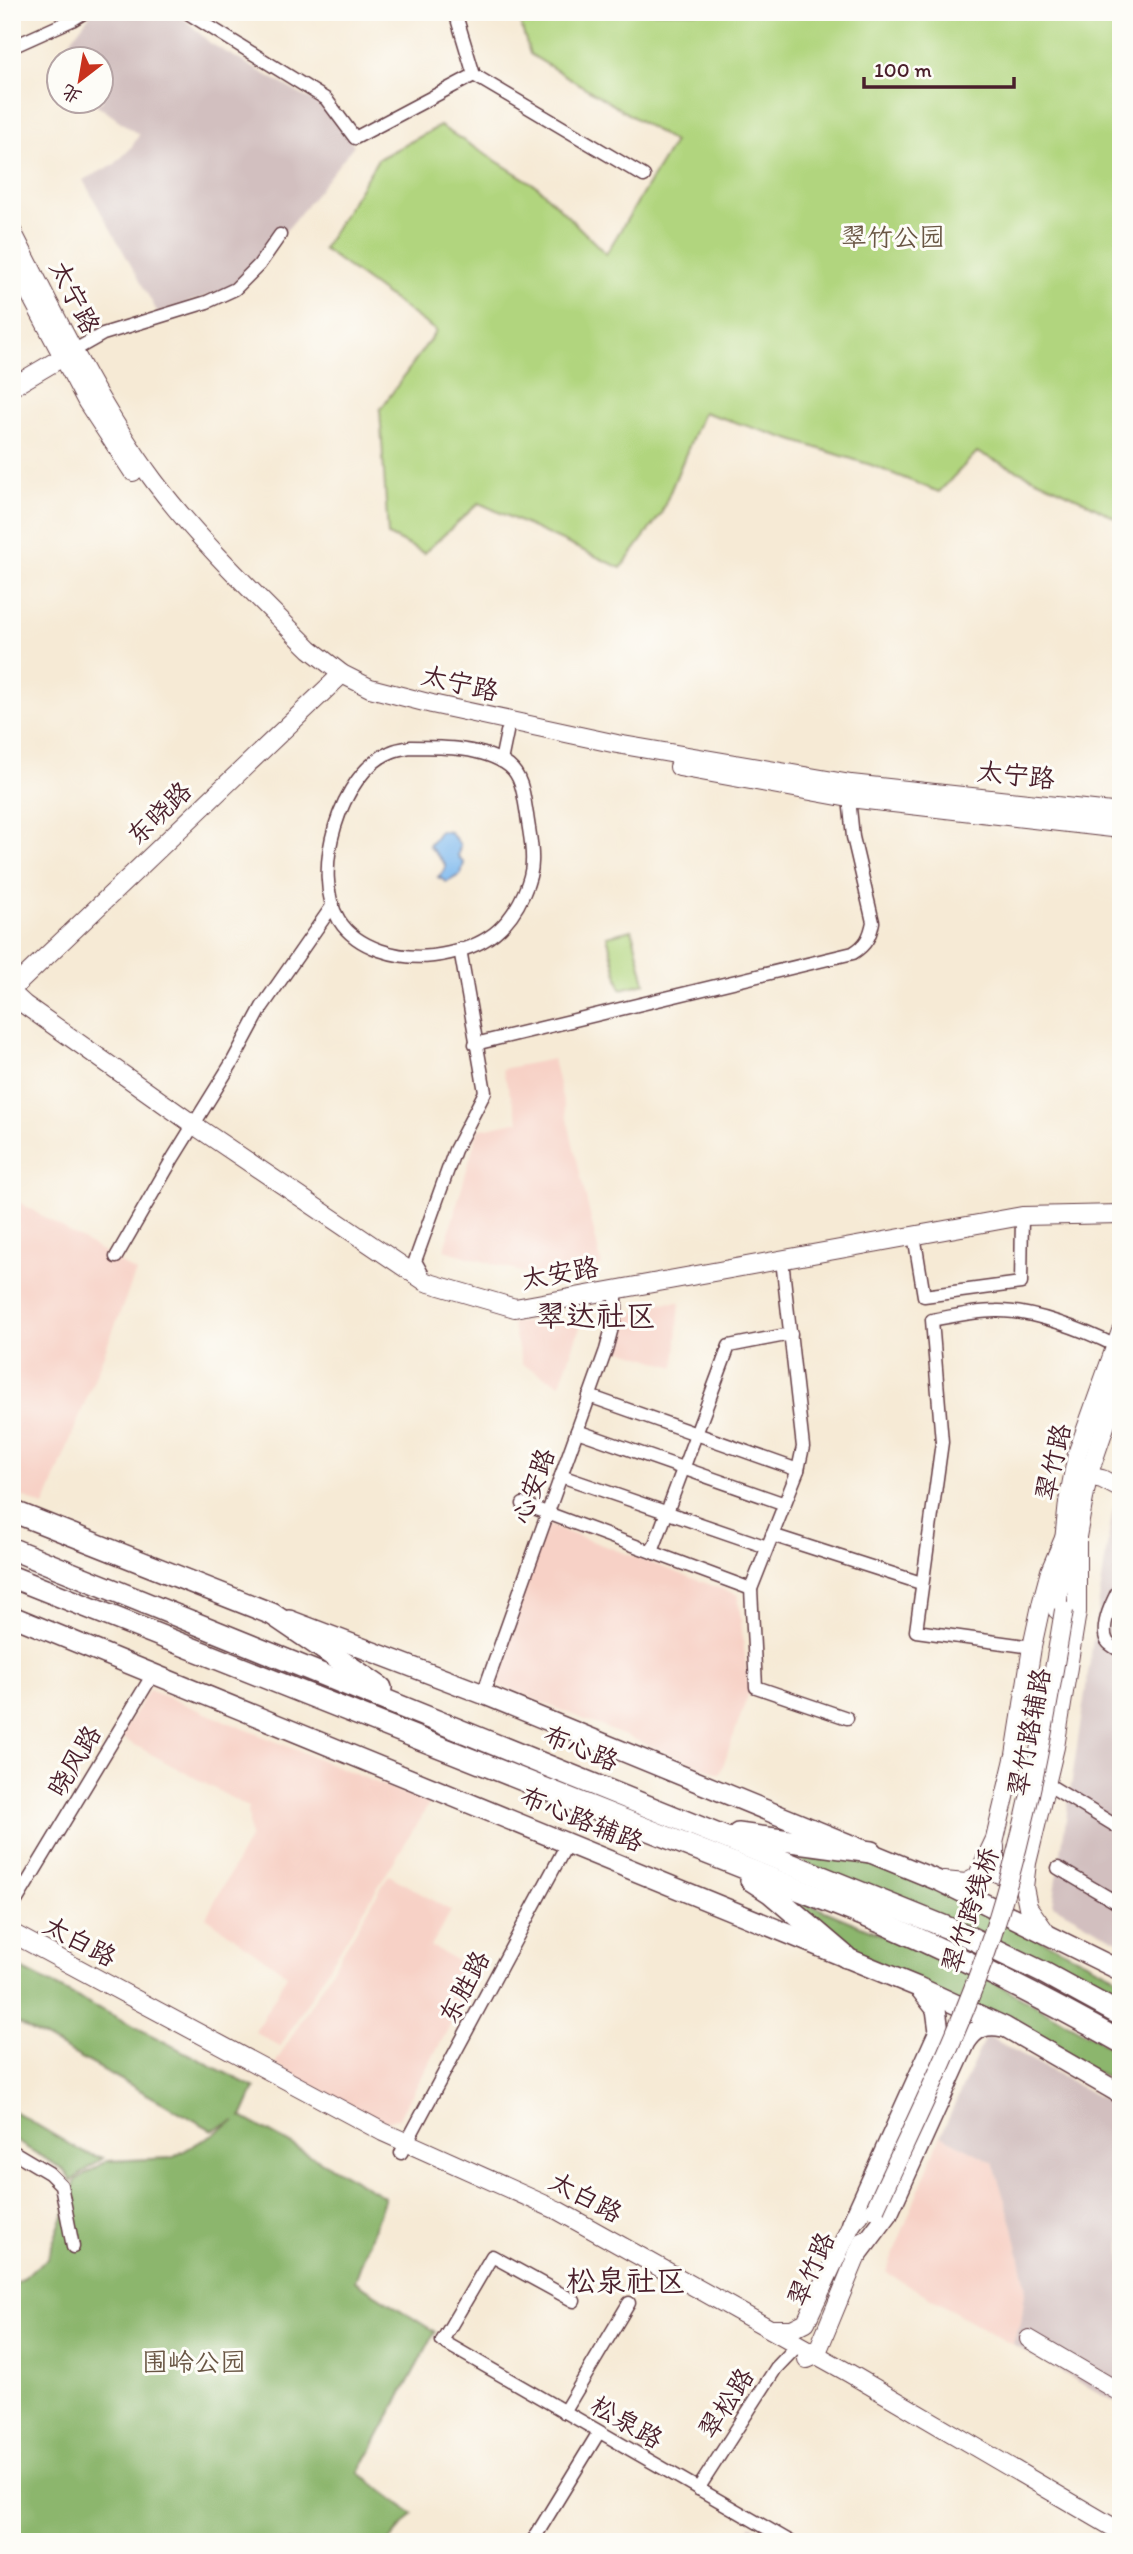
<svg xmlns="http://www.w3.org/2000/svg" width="1133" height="2554" font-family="Itim,'LXGW WenKai TC',sans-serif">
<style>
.built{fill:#f7d1c6}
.industrial{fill:#d2bfbf}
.green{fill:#b1d57e;stroke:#7e7a54;stroke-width:2}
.forest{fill:#8cb66d;stroke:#6b6a4c;stroke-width:2}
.water{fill:#7bb8ee;stroke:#626c8c;stroke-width:2}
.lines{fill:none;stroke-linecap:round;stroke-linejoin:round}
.street-casing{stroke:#643d44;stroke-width:15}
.secondary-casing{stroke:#643d44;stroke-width:20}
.primary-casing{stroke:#643d44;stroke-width:22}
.highway-casing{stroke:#643d44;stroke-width:24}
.street{stroke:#fff;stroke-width:12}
.secondary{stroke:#fff;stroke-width:18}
.primary{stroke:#fff;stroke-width:19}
.highway{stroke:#fff;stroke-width:21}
.secondary-bridge-casing{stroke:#643d44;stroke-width:20;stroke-linecap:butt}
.secondary-bridge{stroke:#fff;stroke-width:18}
.labels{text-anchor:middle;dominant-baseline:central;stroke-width:6;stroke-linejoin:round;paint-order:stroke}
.park-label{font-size:26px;fill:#695644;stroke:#fdfcf7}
.street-label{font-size:26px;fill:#4a1f2b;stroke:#fdfcf7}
.quarter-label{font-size:30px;fill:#4a1f2b;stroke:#fdfcf7}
</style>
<rect width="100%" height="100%" fill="#fdfcf7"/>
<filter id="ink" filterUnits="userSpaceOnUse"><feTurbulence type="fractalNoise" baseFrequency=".0143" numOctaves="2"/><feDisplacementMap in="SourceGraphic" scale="14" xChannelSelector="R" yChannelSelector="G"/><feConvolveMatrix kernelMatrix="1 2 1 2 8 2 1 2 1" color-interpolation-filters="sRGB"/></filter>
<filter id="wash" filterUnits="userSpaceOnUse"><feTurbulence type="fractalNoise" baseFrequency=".00686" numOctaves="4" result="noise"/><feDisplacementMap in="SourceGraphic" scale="28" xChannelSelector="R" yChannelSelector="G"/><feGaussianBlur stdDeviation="1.57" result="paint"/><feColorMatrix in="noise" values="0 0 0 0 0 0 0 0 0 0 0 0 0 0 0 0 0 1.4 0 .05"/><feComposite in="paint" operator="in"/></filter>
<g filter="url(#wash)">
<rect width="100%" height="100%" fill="#f6ead5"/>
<g class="built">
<polygon points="553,1059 602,1266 532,1275 444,1250 478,1130 519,1121 502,1069"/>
<polygon points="12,1198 136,1272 44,1507 12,1491"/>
<polygon points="680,1302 675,1367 615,1348 619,1324 628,1316 652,1303"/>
<polygon points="583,1319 560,1384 522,1364 512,1323"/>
<polygon points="545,1524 738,1595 749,1692 720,1774 491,1682"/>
<polygon points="149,1690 429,1804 280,2047 255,2032 287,1975 206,1917 250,1837 248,1807 120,1737"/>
<polygon points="389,1875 451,1911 431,1946 479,1973 399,2118 379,2122 275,2064"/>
<polygon points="941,2135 993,2162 1013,2227 1026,2285 1021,2323 1012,2345 886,2272"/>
</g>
<g class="industrial">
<polygon points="92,12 177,12 210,43 321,106 354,145 291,225 230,288 158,313 83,180 115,164 131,148 139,135 93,102 102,102 102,60 60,60 59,77 49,69"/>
<polygon points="1121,1480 1121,1943 1053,1905 1112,1515"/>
<polygon points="986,2035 1121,2109 1121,2405 1012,2345 1021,2323 1026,2285 1013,2227 993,2162 941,2135"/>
<polygon points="751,2524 779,2542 741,2542"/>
</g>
<g class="green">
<polygon points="517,12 1121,12 1121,521 1078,498 977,452 939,492 871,465 703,412 661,514 621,568 479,503 424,553 388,535 380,410 436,331 323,249 378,159 440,126 538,187 606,254 674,142 530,54"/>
<polygon points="632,930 645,983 621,989 607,936"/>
</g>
<g class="forest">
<polygon points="762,1843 874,1857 1121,1979 1121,2008"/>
<polygon points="784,1894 990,1980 1121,2053 1121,2085 859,1954"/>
<polygon points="12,1964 255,2088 242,2117 385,2197 355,2281 435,2332 359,2473 413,2514 389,2542 12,2542 12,2286 47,2259 76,2180 107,2161 172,2158 235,2121 212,2130 18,2023 12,2032"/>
<polygon points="12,2110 84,2153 103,2158 71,2181 63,2169 12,2139"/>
</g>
<polygon class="water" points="440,831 450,832 460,845 458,856 464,863 461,874 447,882 438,877 445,870 445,864 429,846"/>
</g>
<g filter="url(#ink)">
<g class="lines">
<g class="street-casing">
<g id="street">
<polyline points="186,12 326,99 355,138 474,75"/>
<polyline points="455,12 474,75 644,176"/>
<polyline points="12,47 72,20 85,12"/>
<polyline points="73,351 103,334 207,302 235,289 259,265 280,235"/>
<path d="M 411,747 C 442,747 484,747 509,766 C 523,777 524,799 527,815 C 529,831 533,847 532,862 C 532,873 528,884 524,893 C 506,934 477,950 433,956 C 400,960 357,949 339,920 C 310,874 340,772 391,752 C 397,749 405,748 411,747 Z"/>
<polyline points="501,761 507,732"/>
<path d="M 475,1044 L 853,953 C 866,945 870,937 873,922 L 853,837 L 849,798"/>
<polyline points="914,1235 924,1296 1021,1283 1022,1216"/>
<polyline points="116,1257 173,1158 233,1061 262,1007 333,905"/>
<polyline points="782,1260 803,1447 798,1470 751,1589 756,1687 847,1718"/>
<polyline points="425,1279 415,1261 455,1150 485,1092 460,949"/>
<polyline points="589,1396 798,1470"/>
<polyline points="577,1431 785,1504"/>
<polyline points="561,1476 767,1547"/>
<polyline points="523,1504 751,1589"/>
<polyline points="772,1535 921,1583"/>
<polyline points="652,1552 729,1346 791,1334"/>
<path d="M 1121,1585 C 1114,1598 1099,1626 1107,1641 C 1110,1646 1116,1648 1121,1651"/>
<path d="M 1032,1647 L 916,1631 L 942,1442 L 932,1320 C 953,1316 975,1311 996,1311 C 1032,1310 1084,1330 1116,1346"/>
<polyline points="483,1694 606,1350 616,1313 616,1290"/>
<polyline points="1047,1784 1121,1829"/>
<polyline points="1058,1868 1121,1905"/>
<polyline points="12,1908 153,1674"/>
<polyline points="12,2151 49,2173 61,2185 73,2247"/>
<polyline points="401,2153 567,1844"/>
<polyline points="574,2301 492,2256 442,2341 791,2542"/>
<polyline points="564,2412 629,2303"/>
<polyline points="698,2489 776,2368 798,2345"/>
<polyline points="532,2542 599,2432"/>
</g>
</g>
<g class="secondary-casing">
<g id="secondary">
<path d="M 12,231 C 56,317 97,404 154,481 C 200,542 257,596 310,649 L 342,674 L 370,688 L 432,704 L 617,744 L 851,784 L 1121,813"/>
<polyline points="12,260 87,402 133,472"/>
<polyline points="12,387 73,351"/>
<polyline points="679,767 849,798 1121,829"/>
<polyline points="12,989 342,674"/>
<polyline points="12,993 25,1005 194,1125 426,1282 515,1308 1022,1216 1121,1214"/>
<polyline points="1088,1476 1102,1479 1121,1489"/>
<polyline points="1075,1548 1088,1476 1121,1380"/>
<polyline points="1057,1610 1068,1502 1077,1454 1121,1331"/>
<polyline points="995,1846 995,1864 999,1874 1012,1878 1023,1872"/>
<polyline points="944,1881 966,1883 977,1877 995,1839 1015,1755 1032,1647 1042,1601 1050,1571 1065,1536"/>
<polyline points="1045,1931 1028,1907 1024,1887 1027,1863 1055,1747 1077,1612 1077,1536"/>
<polyline points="12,1933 383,2132 557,2210 849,2373 1121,2532"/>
<polyline points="772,2329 792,2329 806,2322 852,2223 860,2215"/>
<polyline points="1029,2339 1121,2393"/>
<polyline points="807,2359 816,2355 863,2241"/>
</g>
</g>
<g class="primary-casing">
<g id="primary">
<polyline points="12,1616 918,1987 1005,2027 1121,2094"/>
<polyline points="289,1620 483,1694 939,1881 1121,1971"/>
<polyline points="852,2223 939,2031 936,2009 921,1990"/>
<path d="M 858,2254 L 888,2214 L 966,2042 C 975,2028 986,2023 1003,2027"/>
</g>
</g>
<g class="highway-casing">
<g id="highway">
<polyline points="12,1511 272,1614 381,1688"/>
<polyline points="12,1549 963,1934 1044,1973 1121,2015"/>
<path d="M 12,1577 L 883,1923 C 965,1959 1043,1998 1121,2042"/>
<polyline points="738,1834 871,1852"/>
<polyline points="751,1880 771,1893 846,1957"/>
</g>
</g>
<use href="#street" class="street"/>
<use href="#secondary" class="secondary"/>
<use href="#primary" class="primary"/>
<use href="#highway" class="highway"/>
<g class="secondary-bridge-casing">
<path id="secondary-bridge" d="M 875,2209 C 916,2119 961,2030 992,1936 C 1027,1829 1046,1720 1064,1610"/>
</g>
<use href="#secondary-bridge" class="secondary-bridge"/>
</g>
</g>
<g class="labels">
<g class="park-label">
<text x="893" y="237">翠竹公园</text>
<text x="194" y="2362">围岭公园</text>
</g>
<g class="street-label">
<text transform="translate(75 297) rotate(63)">太宁路</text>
<text transform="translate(460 683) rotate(13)">太宁路</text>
<text transform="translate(1016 775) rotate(6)">太宁路</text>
<text transform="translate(159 813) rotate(-44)">东晓路</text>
<text transform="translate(560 1273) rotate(-10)">太安路</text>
<text transform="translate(1053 1462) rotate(-77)">翠竹路</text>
<text transform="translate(533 1486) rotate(-70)">心安路</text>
<text transform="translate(1029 1732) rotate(-79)">翠竹路辅路</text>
<text transform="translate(581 1748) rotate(22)">布心路</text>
<text transform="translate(74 1761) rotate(-59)">晓风路</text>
<text transform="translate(582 1819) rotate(22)">布心路辅路</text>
<text transform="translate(970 1910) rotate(-72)">翠竹跨线桥</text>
<text transform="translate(80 1941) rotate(28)">太白路</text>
<text transform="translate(464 1987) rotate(-62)">东胜路</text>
<text transform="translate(586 2197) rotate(28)">太白路</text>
<text transform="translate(811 2269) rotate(-66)">翠竹路</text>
<text transform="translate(726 2403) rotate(-57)">翠松路</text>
<text transform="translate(627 2422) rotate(30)">松泉路</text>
</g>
<g class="quarter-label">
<text x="596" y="1315">翠达社区</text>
<text x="626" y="2280">松泉社区</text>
</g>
</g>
<rect width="1133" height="2554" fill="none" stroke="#fdfcf7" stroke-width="42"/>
<g transform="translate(80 80) rotate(211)"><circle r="33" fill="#fdfcf7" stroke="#b5a4a5" stroke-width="2"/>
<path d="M0-5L12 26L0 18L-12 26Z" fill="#c8321e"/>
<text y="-10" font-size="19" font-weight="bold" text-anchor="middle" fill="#4a1f2b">北</text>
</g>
<path d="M864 77v10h150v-10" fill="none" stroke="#4a1f2b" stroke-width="3.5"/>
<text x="874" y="77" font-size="21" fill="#4a1f2b" stroke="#fdfcf7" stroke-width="5" paint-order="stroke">100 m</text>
</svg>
